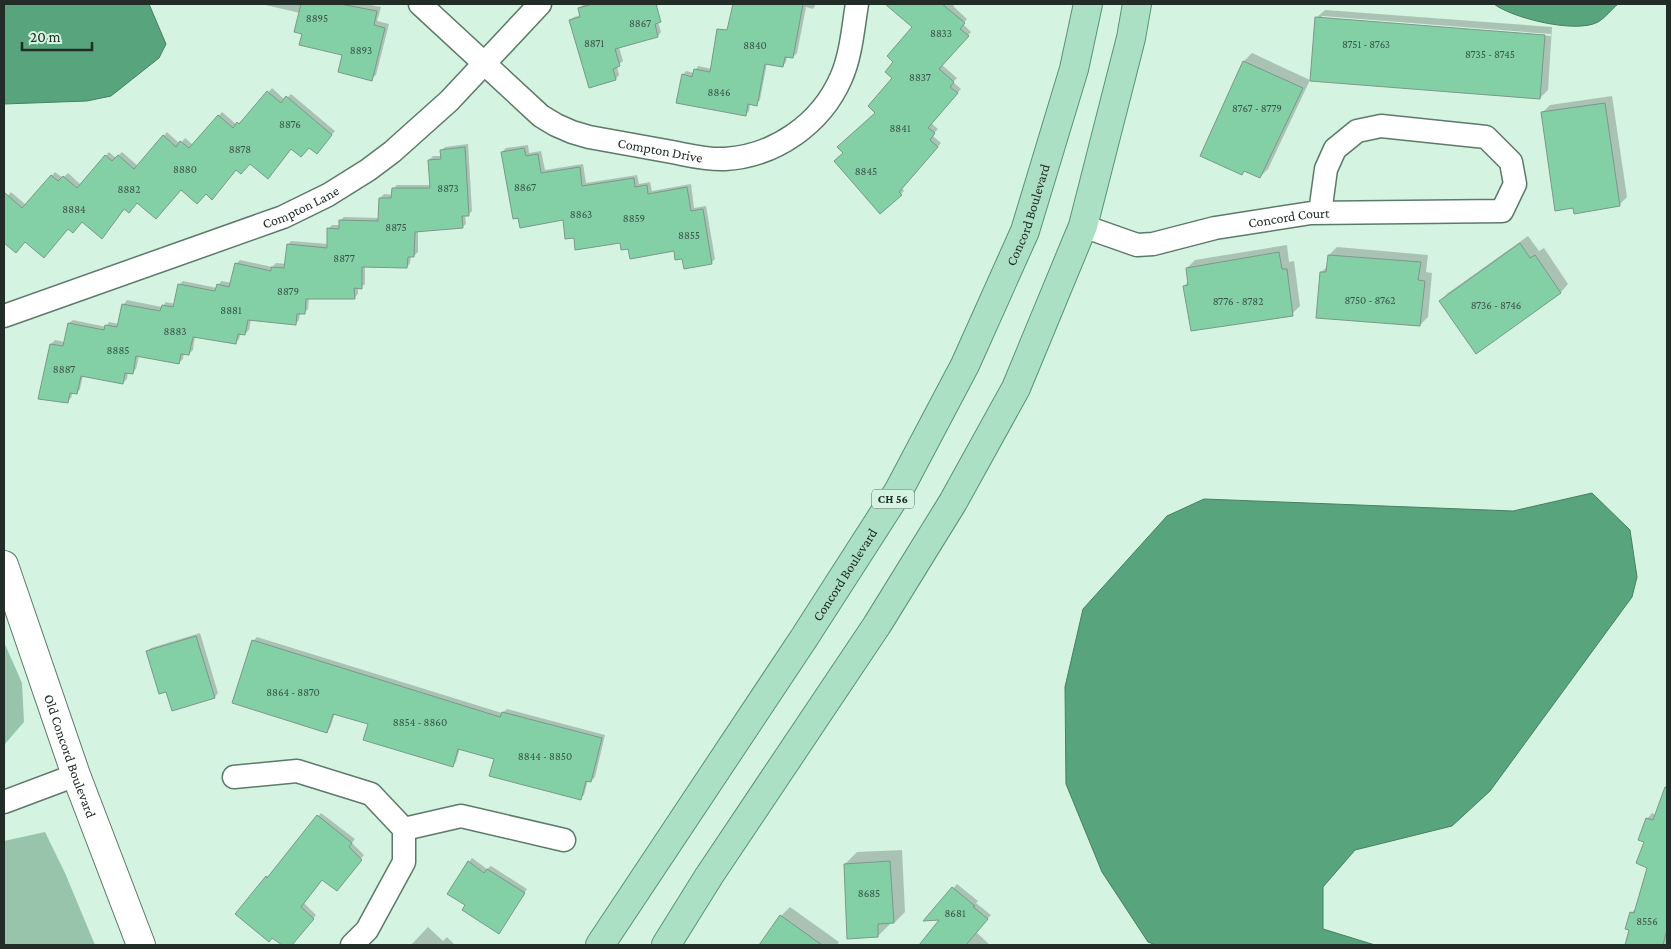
<svg xmlns="http://www.w3.org/2000/svg" width="1671" height="949" font-family="'Crimson Pro',serif">
<style>
.green{fill:#97c4ab}
.water{fill:#57a47d;stroke:#478063}
.shadow{fill:#0003;fill-rule:evenodd}
.building{fill:#83d0a7;stroke:#7c9888}
.lines{fill:none;stroke-linecap:round;stroke-linejoin:round}
.minor-casing{stroke:#5d7969;stroke-width:25}
.tertiary-casing{stroke:#5d7969;stroke-width:30}
.primary-casing{stroke:#579474;stroke-width:30}
.minor{stroke:#fff;stroke-width:22}
.tertiary{stroke:#fff;stroke-width:28}
.primary{stroke:#ace0c5;stroke-width:28}
.labels{text-anchor:middle;dominant-baseline:central;stroke-width:4.5;stroke-linejoin:round;paint-order:stroke}
.number-label{font-size:11px;fill:#3a5647}
.shield{fill:#d4f3e1;stroke:#57685f;stroke-width:1}
.shield-label{font-size:12px;font-weight:bold;fill:#222d27}
.street-label{font-size:14px;fill:#222d27;stroke:#d4f3e1}
</style>
<rect width="100%" height="100%" fill="#d4f3e1"/>
<g class="green">
<polygon points="4,642 22,683 24,722 4,745"/>
<polygon points="45,832 65,873 95,945 4,945 4,841"/>
</g>
<g class="water">
<polygon points="4,4 149,4 166,44 159,58 111,96 87,101 4,104"/>
<path d="M 1494,4 L 1618,4 C 1612,9 1605,18 1598,22 C 1576,34 1512,18 1494,4 Z"/>
<polygon points="1592,493 1630,530 1637,577 1632,597 1490,791 1452,826 1355,850 1323,887 1323,929 1375,945 1156,945 1148,942 1102,872 1066,784 1065,687 1083,609 1167,516 1204,499 1513,511"/>
</g>
<g class="shadow">
<polygon points="261,4 366,4 381,7 377,21 389,24 376,75 371,79 343,54 303,33 300,13"/>
<polygon points="587,4 662,4 637,12 656,15 661,32 658,36 619,47 623,61 617,66 619,75 616,79 590,86 570,20 574,17 581,15 579,9 583,5"/>
<polygon points="734,4 816,4 813,9 806,7 797,53 793,57 787,56 786,62 783,66 767,63 760,100 756,104 750,103 749,111 745,115 683,75 686,71 694,73 698,66 712,69 725,51"/>
<polygon points="904,4 956,4 953,6 967,19 963,24 971,32 942,65 957,78 953,82 961,89 931,123 938,129 932,135 941,143 902,188 904,191 901,194 844,153 877,113 894,77 895,62 913,27 896,12"/>
<path d="M 1325,10 L 1552,27 L 1548,90 L 1540,98 L 1316,18 ZM 1322,16 L 1551,34 L 1551,36 L 1322,19 Z"/>
<polygon points="1252,53 1310,80 1268,169 1260,177 1245,170 1242,173 1201,155 1244,61"/>
<polygon points="272,88 285,100 291,94 335,131 320,149 309,146 291,148 250,162 237,168 206,193 181,189 138,202 125,208 105,234 83,221 69,227 25,241 16,251 4,241 4,197 6,198 11,192 26,205 55,172 63,178 68,173 81,185 109,152 116,158 122,152 138,166 167,132 180,144 185,138 193,145 222,112 237,125 242,120 243,121"/>
<polygon points="1612,96 1627,197 1619,205 1542,113 1550,105"/>
<polygon points="468,144 472,211 468,215 465,215 466,224 462,227 418,230 418,252 414,256 411,255 410,263 407,267 365,266 365,284 361,287 358,287 358,294 354,298 309,297 308,309 304,313 300,313 299,320 296,323 251,319 249,330 245,334 241,333 239,339 236,343 195,336 193,350 189,354 184,353 183,359 179,363 139,356 136,369 132,373 128,372 127,379 123,383 83,375 80,389 77,393 73,392 71,398 68,401 40,398 51,344 55,340 65,342 69,323 73,320 106,327 109,322 119,324 124,304 127,300 162,307 166,302 175,304 179,285 183,281 217,288 221,281 232,283 236,264 240,260 272,267 276,263 286,264 288,245 291,241 328,244 328,229 332,225 340,225 340,221 344,217 380,218 380,198 384,194 393,195 393,189 397,185 431,185 429,160 433,156 442,156 441,151 445,147"/>
<polygon points="528,145 529,153 541,151 545,170 583,164 586,183 637,175 639,184 650,182 652,191 691,184 694,208 706,206 715,259 711,263 683,257 675,250 629,247 621,242 575,237 564,219 502,152 506,148"/>
<polygon points="1528,236 1539,251 1544,248 1568,284 1561,292 1477,352 1440,301 1448,293"/>
<polygon points="1287,245 1289,262 1294,261 1300,306 1292,314 1184,286 1189,281 1187,268 1195,260"/>
<polygon points="1337,247 1428,255 1426,272 1432,273 1428,317 1420,325 1321,272 1328,266 1329,255"/>
<polygon points="200,633 218,693 215,697 172,710 167,691 147,652 151,648"/>
<polygon points="257,637 502,713 507,709 605,735 595,777 591,781 588,780 584,795 580,798 495,758 460,748 456,762 452,766 369,723 335,713 330,728 326,731 253,641"/>
<polygon points="1667,793 1666,945 1626,945 1630,929 1631,913 1637,907 1648,867 1645,842 1647,819 1652,813 1656,815 1662,798"/>
<polygon points="321,813 355,839 352,843 364,855 340,886 323,879 304,903 316,915 291,945 284,945 273,936 266,877 271,875"/>
<polygon points="902,850 905,912 894,923 890,920 890,924 878,936 845,864 857,852"/>
<polygon points="472,858 487,869 491,866 527,889 502,928 467,905 469,862"/>
<polygon points="957,884 978,901 976,903 991,915 976,932 990,945 920,945 942,919 926,920"/>
<polygon points="790,907 839,942 837,945 760,945 781,916"/>
<polygon points="428,927 443,941 447,937 455,945 411,945"/>
</g>
<g class="building">
<polygon points="301,4 340,4 377,11 374,25 385,28 372,81 338,72 342,55 299,45 302,34 294,32"/>
<polygon points="593,4 656,4 661,22 655,24 658,37 615,49 620,66 613,69 616,80 589,88 569,20 580,17 578,8"/>
<polygon points="733,4 803,4 793,58 785,57 783,67 765,64 757,106 748,104 746,116 676,103 682,74 692,77 694,69 710,72 717,29 727,30"/>
<polygon points="885,4 942,4 965,23 960,29 969,36 939,69 954,82 950,87 958,93 928,128 935,133 930,140 938,147 899,192 902,195 880,214 834,161 843,153 837,147 875,113 868,106 892,78 885,72 893,62 887,56 912,27"/>
<polygon points="1315,17 1545,35 1540,99 1310,81"/>
<polygon points="1243,61 1303,88 1260,178 1244,171 1242,175 1200,156"/>
<polygon points="267,91 281,103 286,96 332,135 317,154 309,148 301,157 291,149 268,179 250,164 241,174 236,170 212,200 206,194 197,204 181,190 156,219 137,203 129,213 124,209 102,239 82,222 73,233 68,229 44,258 25,242 16,253 4,243 4,192 22,208 51,175 58,181 63,176 77,188 105,155 112,161 118,155 134,169 163,135 176,147 180,141 189,148 218,115 233,128 237,122 239,124"/>
<polygon points="1605,103 1620,206 1574,214 1573,208 1555,211 1541,112"/>
<polygon points="465,147 469,216 462,216 463,228 415,232 414,257 408,257 407,268 362,267 362,289 354,288 355,299 306,299 305,314 297,314 296,325 248,320 245,335 238,334 236,344 193,337 189,355 181,354 179,364 136,356 133,374 125,373 123,384 81,376 77,394 70,393 68,403 38,399 50,344 63,346 68,323 104,330 105,325 117,327 122,304 160,311 162,305 173,307 178,284 215,291 217,284 229,287 235,263 271,271 271,267 284,268 287,244 327,248 327,228 339,229 339,220 378,221 379,198 391,198 392,188 430,188 428,160 441,159 440,150"/>
<polygon points="524,148 526,156 538,154 541,173 580,167 582,186 634,178 635,187 647,185 648,194 687,187 691,211 703,209 712,264 684,269 682,259 675,260 674,251 630,259 628,249 621,250 620,243 575,250 574,238 565,239 563,220 520,228 518,218 513,219 501,152"/>
<polygon points="1520,243 1530,258 1535,255 1561,293 1476,354 1439,301"/>
<polygon points="1279,252 1282,269 1287,269 1293,316 1191,331 1183,286 1188,285 1186,268"/>
<polygon points="1328,255 1421,262 1418,280 1425,281 1420,326 1316,318 1320,272 1326,272"/>
<polygon points="196,636 215,698 172,711 166,692 159,694 146,651"/>
<polygon points="252,640 500,717 502,712 602,738 591,782 586,781 581,800 489,776 494,759 458,749 453,767 363,740 368,724 333,714 327,733 232,703"/>
<polygon points="1665,787 1667,787 1667,929 1663,945 1625,945 1629,930 1625,929 1630,912 1634,913 1647,868 1636,863 1644,842 1638,840 1646,818 1653,820"/>
<polygon points="317,815 352,843 349,847 362,860 337,891 322,880 301,907 314,919 292,945 282,945 272,938 269,942 235,914 266,876 267,878"/>
<polygon points="468,861 484,873 487,869 525,893 499,934 462,910 465,905 447,894"/>
<polygon points="890,861 894,923 878,924 878,937 847,939 844,864"/>
<polygon points="952,887 975,906 973,907 988,919 966,945 919,945 939,920 923,921"/>
<polygon points="780,915 822,945 759,945"/>
</g>
<g class="lines">
<g class="minor-casing">
<g id="minor">
<path id="s1" d="M 420,4 L 541,116 L 556,125 L 572,132 L 589,137 C 616,142 644,147 672,152 C 688,155 707,160 725,159 C 775,156 821,124 841,78 C 851,56 853,28 857,4"/>
<path id="s2" d="M 1083,226 L 1137,245 L 1153,244 L 1215,228 L 1311,213 L 1502,211 L 1515,184 L 1511,162 L 1486,137 L 1381,126 L 1357,131 L 1335,149 L 1326,169 L 1320,213"/>
<path id="s3" d="M 4,316 L 283,217 L 328,195 L 368,170 L 392,152 L 449,101 L 540,4"/>
<polyline points="234,777 297,771 371,794 404,829 404,862 367,930 352,945"/>
<polyline points="4,802 76,775"/>
<polyline points="404,829 461,816 564,840"/>
</g>
</g>
<g class="tertiary-casing">
<g id="tertiary">
<path id="s4" d="M 4,565 L 76,775 L 141,945"/>
</g>
</g>
<g class="primary-casing">
<g id="primary">
<path id="s5" d="M 600,945 L 804,638 L 899,490 L 965,365 L 1025,231 L 1074,69 L 1088,4"/>
<polyline points="666,945 709,876 877,625 953,502 1016,388 1083,226 1131,38 1137,4"/>
</g>
</g>
<use href="#minor" class="minor"/>
<use href="#tertiary" class="tertiary"/>
<use href="#primary" class="primary"/>
</g>
<g class="labels">
<g class="number-label">
<text x="317" y="18">8895</text>
<text x="640" y="23">8867</text>
<text x="941" y="33">8833</text>
<text x="594" y="43">8871</text>
<text x="1366" y="44">8751 - 8763</text>
<text x="755" y="45">8840</text>
<text x="361" y="50">8893</text>
<text x="1490" y="54">8735 - 8745</text>
<text x="920" y="77">8837</text>
<text x="719" y="92">8846</text>
<text x="1257" y="108">8767 - 8779</text>
<text x="290" y="124">8876</text>
<text x="900" y="128">8841</text>
<text x="240" y="149">8878</text>
<text x="185" y="169">8880</text>
<text x="866" y="171">8845</text>
<text x="525" y="187">8867</text>
<text x="448" y="188">8873</text>
<text x="129" y="189">8882</text>
<text x="74" y="209">8884</text>
<text x="581" y="214">8863</text>
<text x="634" y="218">8859</text>
<text x="396" y="227">8875</text>
<text x="689" y="235">8855</text>
<text x="344" y="258">8877</text>
<text x="288" y="291">8879</text>
<text x="1370" y="300">8750 - 8762</text>
<text x="1238" y="301">8776 - 8782</text>
<text x="1496" y="305">8736 - 8746</text>
<text x="231" y="310">8881</text>
<text x="175" y="331">8883</text>
<text x="118" y="350">8885</text>
<text x="64" y="369">8887</text>
<text x="293" y="692">8864 - 8870</text>
<text x="420" y="722">8854 - 8860</text>
<text x="545" y="756">8844 - 8850</text>
<text x="869" y="893">8685</text>
<text x="955" y="913">8681</text>
<text x="1647" y="921">8556</text>
</g>
<rect class="shield" x="872" y="489.5" width="42" height="19" rx="4"/>
<g class="shield-label">
<text x="893" y="499">CH 56</text>
</g>
<g class="street-label">
<text stroke="none"><textPath href="#s1" startOffset="290">Compton Drive</textPath></text>
<text stroke="none"><textPath href="#s3" startOffset="316">Compton Lane</textPath></text>
<text stroke="none"><textPath href="#s5" startOffset="849">Concord Boulevard</textPath></text>
<text stroke="none"><textPath href="#s2" startOffset="212">Concord Court</textPath></text>
<text stroke="none"><textPath href="#s5" startOffset="444">Concord Boulevard</textPath></text>
<text stroke="none"><textPath href="#s4" startOffset="202">Old Concord Boulevard</textPath></text>
</g>
</g>
<rect width="1671" height="949" fill="none" stroke="#222d27" stroke-width="10"/>
<path d="M22 42v8h70v-8" fill="none" stroke="#222d27" stroke-width="2.5"/>
<text x="30" y="42" font-size="15" fill="#222d27" stroke="#d4f3e1" stroke-width="4" paint-order="stroke">20 m</text>
</svg>
